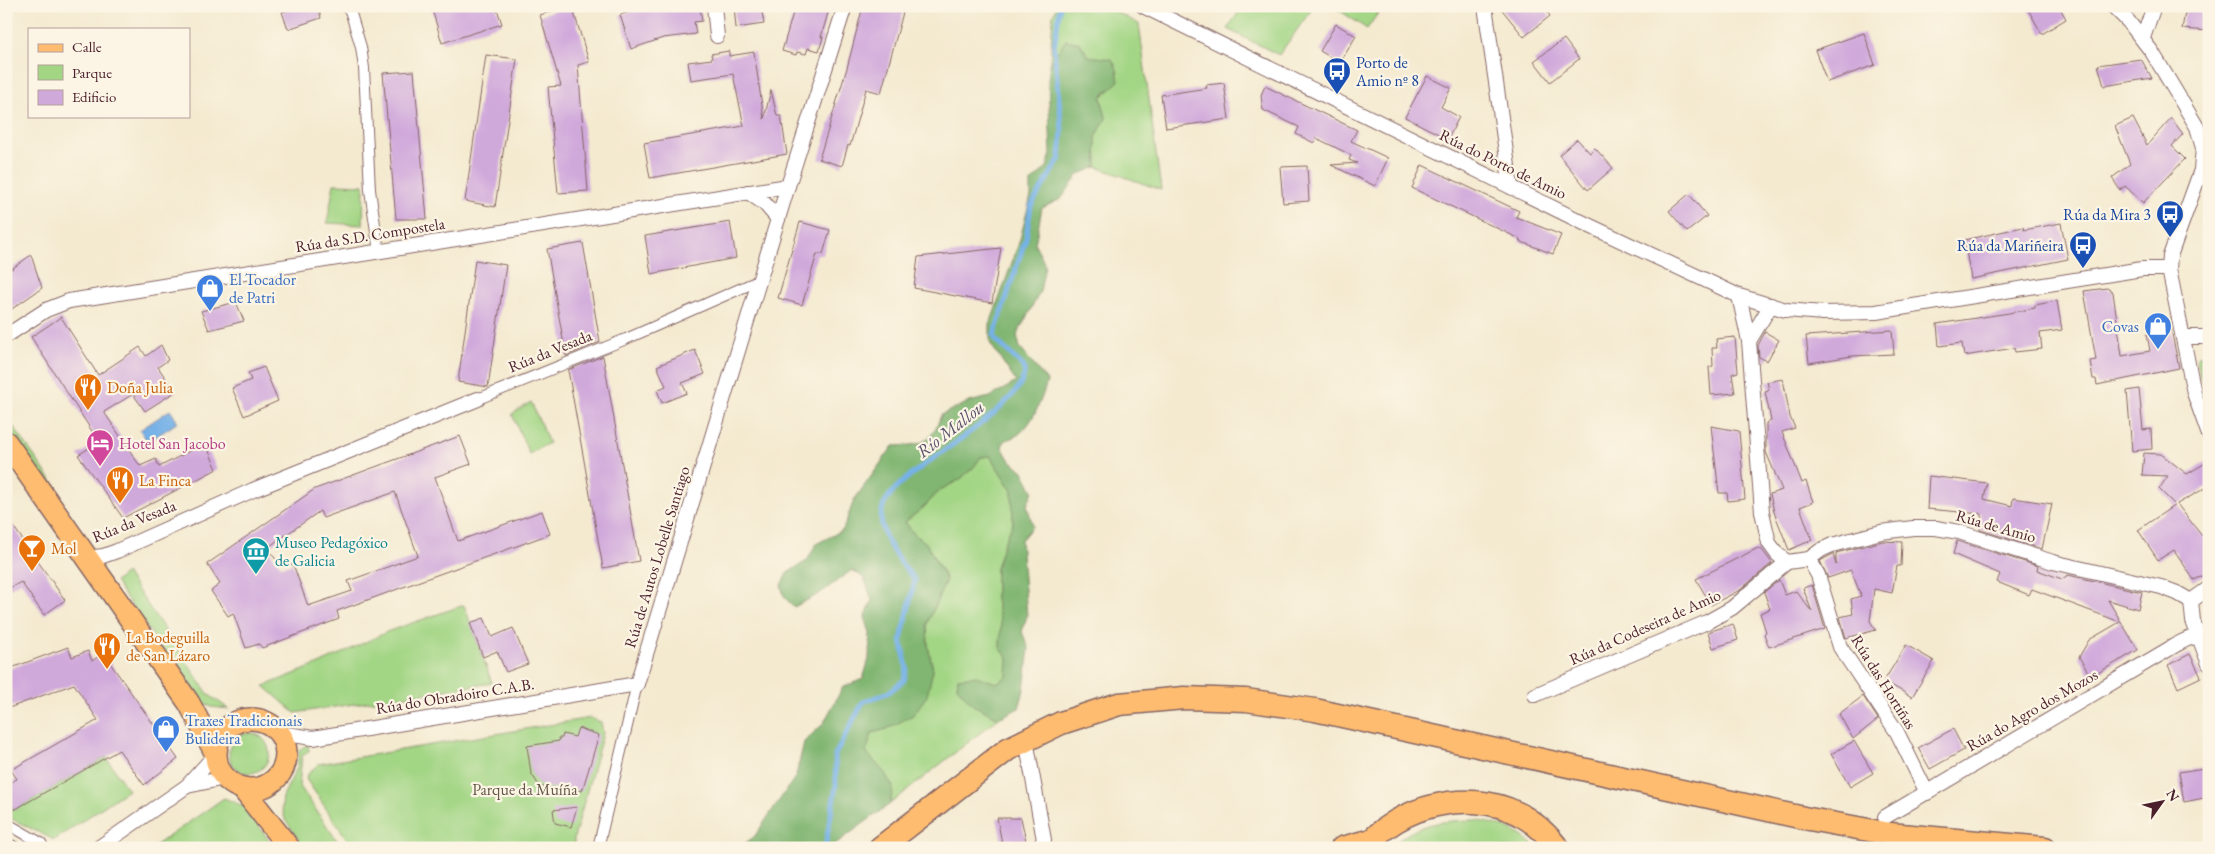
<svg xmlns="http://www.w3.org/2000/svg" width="2215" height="854" font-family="'EB Garamond',serif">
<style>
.green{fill:#a2d584;stroke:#767a58}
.forest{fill:#81b672;stroke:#666a4e}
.water{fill:#75b1e7;stroke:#606889}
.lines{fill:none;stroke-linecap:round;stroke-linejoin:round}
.stream{stroke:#75b1e7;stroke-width:5}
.building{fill:#d0a9db;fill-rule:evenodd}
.pedestrian-casing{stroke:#866665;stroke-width:12}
.minor-casing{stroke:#866665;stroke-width:16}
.primary-casing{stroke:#866665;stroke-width:24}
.trunk-casing{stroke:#866665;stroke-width:25}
.pedestrian{stroke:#fff;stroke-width:10}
.minor{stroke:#fff;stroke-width:14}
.primary{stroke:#febc70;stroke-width:21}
.trunk{stroke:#febc70;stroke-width:22}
.labels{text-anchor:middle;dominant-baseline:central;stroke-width:4.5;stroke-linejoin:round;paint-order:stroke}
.transit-label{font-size:16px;fill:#164399;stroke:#fcf5e5;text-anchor:end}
.street-label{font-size:16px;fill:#4a1f2b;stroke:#fcf5e5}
.shop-label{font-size:16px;fill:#366cbe;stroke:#fcf5e5;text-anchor:start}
.food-label{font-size:16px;fill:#c56008;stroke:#fcf5e5;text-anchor:start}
.hotel-label{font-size:16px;fill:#b23c85;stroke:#fcf5e5;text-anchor:start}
.culture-label{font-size:16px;fill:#0d838f;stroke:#fcf5e5;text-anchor:start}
.park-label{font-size:16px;fill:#645646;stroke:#fcf5e5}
.water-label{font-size:18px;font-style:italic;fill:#59526d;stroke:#fcf5e5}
</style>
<rect width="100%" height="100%" fill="#fcf5e5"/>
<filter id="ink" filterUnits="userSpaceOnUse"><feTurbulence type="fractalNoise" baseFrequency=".02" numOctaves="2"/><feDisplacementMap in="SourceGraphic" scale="10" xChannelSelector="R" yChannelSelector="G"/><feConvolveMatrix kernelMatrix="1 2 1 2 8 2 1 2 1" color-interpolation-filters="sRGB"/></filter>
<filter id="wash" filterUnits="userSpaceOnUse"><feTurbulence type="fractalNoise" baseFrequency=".0096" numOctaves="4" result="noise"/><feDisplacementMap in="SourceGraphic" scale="20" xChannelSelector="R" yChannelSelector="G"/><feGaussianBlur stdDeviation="1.12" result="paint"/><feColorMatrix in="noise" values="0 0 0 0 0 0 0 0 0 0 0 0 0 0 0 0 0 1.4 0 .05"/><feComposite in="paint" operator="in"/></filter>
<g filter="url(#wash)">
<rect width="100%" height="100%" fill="#f4ead0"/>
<g class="green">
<polygon points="1057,6 1105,6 1139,24 1161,190 1097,167 1096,137 1106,118 1101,97 1111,89 1080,43 1066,40 1050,63 1053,15"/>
<polygon points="1243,6 1314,6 1279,55 1227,29"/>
<polygon points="1333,6 1383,6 1367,29"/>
<polygon points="334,184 364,185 363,225 327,223"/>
<polygon points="2198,356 2209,356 2209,410 2196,361"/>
<polygon points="531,402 549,443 529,454 512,414"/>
<polygon points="6,416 56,487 47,486 6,427"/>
<polygon points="990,456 1012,491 1013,524 1004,543 996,568 996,599 1001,625 1000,647 1008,658 1007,676 997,683 976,677 958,678 957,686 973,705 999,718 890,804 893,787 866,752 872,733 887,729 933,670 928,646 927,624 946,579 926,543 914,534 905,522 924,507 940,490 959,480 973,468 981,457"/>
<polygon points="126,573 209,695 229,709 211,707 197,699 115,582"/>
<polygon points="464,605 492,683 295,713 264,686 319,664 389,631"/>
<polygon points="590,718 601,722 603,733 574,838 574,848 353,848 306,779 307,775 318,764"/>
<circle cx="249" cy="753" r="20"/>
<polygon points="308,744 309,751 302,756 299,785 342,848 304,848 285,819 282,808 283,796 297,768 299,750"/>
<polygon points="106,757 128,790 54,840 6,816 6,796 14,810"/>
<polygon points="224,798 246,807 274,848 152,848"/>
<path d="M 1474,820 C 1502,825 1515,828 1536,848 L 1389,848 C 1417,823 1438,821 1474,820 Z"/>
</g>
<path class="forest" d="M 1066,40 L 1080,43 L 1088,56 L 1112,59 L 1117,69 L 1119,81 L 1101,97 L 1106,118 L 1096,137 L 1097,167 L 1079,174 L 1061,199 L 1042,208 L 1035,244 L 1045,265 L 1040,292 L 1017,335 L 1020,348 L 1047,381 C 1042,399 1034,422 1019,434 C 1015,437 1009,439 1004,441 L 1002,447 L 1009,459 L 1023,471 L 1033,491 L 1027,505 L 1033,526 L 1021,540 L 1027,616 L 1022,632 L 1029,648 L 1024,690 L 1019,708 L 999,718 L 973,705 L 957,687 L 958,678 L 976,676 L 997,683 L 1007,676 L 1008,658 L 1000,648 L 1001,625 L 996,599 L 996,568 L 1004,543 L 1013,524 L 1012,491 L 990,456 L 981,457 L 973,468 L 959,480 L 940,490 L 924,507 L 905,522 L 914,534 L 926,543 L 946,580 L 927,624 L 928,646 L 933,670 L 927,696 L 913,715 L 887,729 L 872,733 L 866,752 L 884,772 L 893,787 L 890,804 L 830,848 L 738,848 L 754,837 L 796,776 L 804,742 L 823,724 L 843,687 L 863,679 L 869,659 L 870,633 L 865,617 L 872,600 L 864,578 L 852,570 L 819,594 L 794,607 L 784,597 L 781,585 L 788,572 L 807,561 L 816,544 L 843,530 L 854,500 L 893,446 C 922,445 931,444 941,415 L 969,402 L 990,397 L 1016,382 L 990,343 L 990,324 L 1019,243 L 1031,196 L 1031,182 L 1047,167 L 1051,154 L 1048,80 L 1050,63 Z"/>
<polygon class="water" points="170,410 178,422 148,442 140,430"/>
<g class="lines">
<path class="stream" d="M 825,848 L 836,786 L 835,755 L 863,702 L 889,692 L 904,680 L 907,668 L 901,640 L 915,580 C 901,563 876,534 882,510 C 887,492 907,478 920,468 C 945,449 1014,406 1023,378 C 1025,375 1024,371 1024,367 L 996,340 L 994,335 L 1026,238 L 1031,206 L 1060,158 L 1062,130 L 1054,48 L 1060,6"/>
</g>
<g id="blocks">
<g class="building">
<polygon points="302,6 318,6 321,18 288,29 282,12"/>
<polygon points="431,6 496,6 502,24 442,43"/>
<polygon points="569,6 572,6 589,62 578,65 588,191 558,193 548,87 561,86 540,15"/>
<polygon points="647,6 700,6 702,21 694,22 696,34 663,38 631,49 620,15"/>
<polygon points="734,6 761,6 764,24 736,28"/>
<polygon points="795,6 830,6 821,37 823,37 819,51 808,48 806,54 797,52 796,55 782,51"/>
<polygon points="863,6 896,6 904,9 881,93 866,89 850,146 848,145 842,166 819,159 847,68"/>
<polygon points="1499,6 1543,6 1550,16 1524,37"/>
<polygon points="2026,6 2059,6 2066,19 2042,34"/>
<polygon points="2186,7 2209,11 2209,31 2182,29"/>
<polygon points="1336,24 1356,36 1340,63 1320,51"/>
<polygon points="1864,33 1875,65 1827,82 1815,50"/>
<polygon points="1564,39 1579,59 1550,82 1534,61"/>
<polygon points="729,51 729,56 754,52 764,119 771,90 777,116 781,116 787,154 650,178 644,143 744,126 733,74 691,80 688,62 712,59 711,54"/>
<polygon points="486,55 517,59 495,207 465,201"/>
<polygon points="2141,59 2152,78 2104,86 2098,65"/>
<polygon points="414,71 427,219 396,219 383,73"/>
<polygon points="1427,76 1451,88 1441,107 1459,117 1448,139 1405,117"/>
<polygon points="1224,83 1229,119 1166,128 1161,95 1207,88 1206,85"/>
<polygon points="1265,86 1357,130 1351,141 1388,158 1375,186 1331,165 1357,163 1349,160 1351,155 1316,138 1314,143 1296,134 1299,127 1263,110 1261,95"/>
<polygon points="2133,118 2147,145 2171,118 2183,134 2172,146 2185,159 2143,203 2125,186 2120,190 2112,178 2130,164 2115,126"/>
<polygon points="1577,139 1590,153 1595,148 1613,168 1588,190 1559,155"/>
<polygon points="1422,165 1519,211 1516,217 1561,235 1553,254 1519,241 1520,239 1412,188"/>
<polygon points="1307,166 1309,201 1283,203 1280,167"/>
<polygon points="1689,194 1707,216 1687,232 1669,211"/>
<polygon points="730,222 736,258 651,274 645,236"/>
<polygon points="800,222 830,230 823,254 817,254 802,305 778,298"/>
<polygon points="2061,223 2068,259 1971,279 1964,240 2023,227 2024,230"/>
<polygon points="583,243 600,342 566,356 547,249"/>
<polygon points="1001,248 992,303 914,288 918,257"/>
<polygon points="31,255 42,288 6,313 6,273"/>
<polygon points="475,260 506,265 488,387 458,382"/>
<polygon points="2107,288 2113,292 2122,356 2150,351 2147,334 2171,329 2179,368 2097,385 2096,379 2093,379 2090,361 2096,360 2084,291"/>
<polygon points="2057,301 2062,330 2040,333 2042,349 2015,352 2014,348 1964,356 1962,343 1939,346 1937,324 2009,313 2035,308 2035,305"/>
<polygon points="236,302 244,321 209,330 201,311"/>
<polygon points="61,317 98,375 140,347 146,356 161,345 168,360 158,367 175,392 145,411 133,394 104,412 140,466 156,459 159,467 205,443 217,469 123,518 78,455 99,442 31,337"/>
<polygon points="1892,330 1894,354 1852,356 1809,363 1806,336"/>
<polygon points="1765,332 1779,340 1767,361 1759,357 1758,345"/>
<polygon points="1735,337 1738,372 1732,374 1735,393 1711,395 1709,367 1713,366 1712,348 1717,348 1716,339"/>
<polygon points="695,350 705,374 682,383 687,393 662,403 657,390 666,386 657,366"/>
<polygon points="603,356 639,561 603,568 568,370"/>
<polygon points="264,367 278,401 244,416 232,388 251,380 248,373"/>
<polygon points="1783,379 1790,417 1795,428 1782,432 1802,483 1806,481 1813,502 1800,507 1812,540 1789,550 1774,512 1770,494 1782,490 1766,452 1766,423 1771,421 1765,391 1769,390 1767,382"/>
<polygon points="2139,389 2143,430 2151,429 2152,449 2132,451 2127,391"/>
<polygon points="1711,426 1739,431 1745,499 1728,501 1727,493 1719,493"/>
<path d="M 460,436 L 471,464 L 435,477 L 458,541 L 542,511 L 550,534 L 337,611 L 339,619 L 262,648 L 259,644 L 246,648 L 233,613 L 228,616 L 211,591 L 220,584 L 207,564 L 315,489 ZM 395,492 L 418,556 L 348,581 L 352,591 L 308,606 L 293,564 L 281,566 L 267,548 L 320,511 L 323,518 Z"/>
<polygon points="2144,453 2161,454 2187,474 2209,461 2209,486 2177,504 2202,536 2209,531 2209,573 2194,580 2174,550 2158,560 2138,530 2175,505 2159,489 2168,476 2142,475"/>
<polygon points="1929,476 1987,483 1984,499 2012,506 2013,498 2052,504 2042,549 1980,530 1982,514 1927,509"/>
<polygon points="6,516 65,600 44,615 21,582 6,590"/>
<polygon points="1883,541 1902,542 1901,566 1897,566 1892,593 1874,589 1870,621 1876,630 1846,638 1840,617 1853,614 1851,599 1861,596 1851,570 1828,578 1820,561 1833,554 1836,565 1836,553"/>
<polygon points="1957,541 2038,566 2037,570 2062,579 2068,575 2142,592 2138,609 2108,600 2138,650 2091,677 2079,657 2089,640 2120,622 2032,589 2029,595 1997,582 2000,574 1953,554"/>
<polygon points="1758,548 1762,550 1772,563 1740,590 1711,605 1696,579"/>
<polygon points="1779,580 1785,595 1796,591 1812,612 1803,588 1812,585 1825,629 1769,647 1764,634 1766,632 1760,613 1770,609 1764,592"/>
<polygon points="484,618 492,637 513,628 528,664 506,672 497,651 483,657 470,623"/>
<polygon points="1733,624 1738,640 1713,648 1708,632"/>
<polygon points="1906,645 1934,661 1912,697 1884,681"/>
<polygon points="68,647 72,657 88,651 92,661 103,653 178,759 144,785 119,750 14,810 6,796 6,785 17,779 11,770 98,720 74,684 6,709 6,670"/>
<polygon points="2190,654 2201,677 2178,688 2168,665"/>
<polygon points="1863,696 1878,719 1853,739 1839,714"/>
<polygon points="578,728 599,735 582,791 543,787 538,784 531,773 527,746 559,741 558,738 562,738 563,734 575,737"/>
<polygon points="1953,729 1964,750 1930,769 1918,748"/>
<polygon points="1854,741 1873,773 1850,787 1831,754"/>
<polygon points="2209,767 2209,797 2184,802 2179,772"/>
<polygon points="577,807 571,827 555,823 553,810"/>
<polygon points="997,818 1021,818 1026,841 1002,843"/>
</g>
</g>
</g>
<g filter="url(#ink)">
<use href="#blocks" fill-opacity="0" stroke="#866665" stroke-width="1"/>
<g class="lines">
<g class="pedestrian-casing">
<g id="pedestrian">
<polyline points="349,7 361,47 364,68 370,190 379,252"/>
<polyline points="478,399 626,339 760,280"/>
<polyline points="6,823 41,843 44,848"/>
<polyline points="6,842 16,848"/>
<polyline points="598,848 637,684"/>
</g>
</g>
<g class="minor-casing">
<g id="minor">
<polyline points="349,6 349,7"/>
<polyline points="714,6 717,36"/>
<polyline points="1143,6 1590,226 1739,296 1786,310 1823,313 1876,312 2142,269 2169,269"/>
<polyline points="1485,6 1511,187"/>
<polyline points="2113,6 2128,21 2152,52 2197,127 2203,148 2201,170 2170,256 2169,269 2194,393 2209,435"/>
<polyline points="2143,38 2154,6"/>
<polyline points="748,192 765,204 778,219"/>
<polyline points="1739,296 1749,341 1762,512 1769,543 1777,554 1787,562 1809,559 1821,550 1832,545 1881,532 1913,528 1936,528 1959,532 2053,562 2161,587 2177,593 2191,601"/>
<polyline points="6,336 46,310 69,301 788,186"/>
<polyline points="2183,337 2209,337"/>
<polyline points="1749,341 1771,305"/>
<polyline points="87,558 103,556 117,551 253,490 478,399"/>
<polyline points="1809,559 1818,575 1840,647 1897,732 1927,793"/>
<polyline points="2191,601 2193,621 2209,664"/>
<polyline points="2191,601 2209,588"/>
<polyline points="1535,695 1707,622 1732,608 1787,562"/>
<polyline points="280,733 313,738 637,684 788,186 845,6"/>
<polyline points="1026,740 1044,840 1039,848"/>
<polyline points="187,786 225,778"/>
<path d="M 1885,817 L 2174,646 C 2189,638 2193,634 2209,641"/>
<polyline points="98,848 187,786 215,755"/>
</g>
</g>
<g class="primary-casing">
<g id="primary">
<polyline points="6,442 189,703 215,752"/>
<circle cx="251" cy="754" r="35"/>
<polyline points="242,788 289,848"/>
</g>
</g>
<g class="trunk-casing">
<g id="trunk">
<polyline points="880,848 1008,749 1061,723 1119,704 1184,698 1246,700 1315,710 1804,818 1890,834 2045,848"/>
<polyline points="1342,848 1371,840"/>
<path d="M 1365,848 C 1399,805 1468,789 1517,813 C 1533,821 1547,834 1558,848"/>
</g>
</g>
<use href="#pedestrian" class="pedestrian"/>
<use href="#minor" class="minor"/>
<use href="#primary" class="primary"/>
<use href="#trunk" class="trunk"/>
</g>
</g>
<defs>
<g id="bus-pin" transform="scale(1.4375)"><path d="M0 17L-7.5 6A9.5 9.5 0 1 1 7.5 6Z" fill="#1a4fb4" stroke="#fcf5e5"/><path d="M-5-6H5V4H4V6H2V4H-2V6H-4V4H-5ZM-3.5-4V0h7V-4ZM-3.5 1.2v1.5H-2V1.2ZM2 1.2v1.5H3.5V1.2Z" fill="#fff"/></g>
<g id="shop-pin" transform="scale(1.4375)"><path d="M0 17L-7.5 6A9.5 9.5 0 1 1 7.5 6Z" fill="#3f7fe0" stroke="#fcf5e5"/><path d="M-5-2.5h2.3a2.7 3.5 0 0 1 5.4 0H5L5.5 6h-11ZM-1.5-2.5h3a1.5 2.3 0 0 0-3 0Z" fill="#fff"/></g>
<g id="restaurant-pin" transform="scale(1.4375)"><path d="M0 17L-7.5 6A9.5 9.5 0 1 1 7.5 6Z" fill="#e8710a" stroke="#fcf5e5"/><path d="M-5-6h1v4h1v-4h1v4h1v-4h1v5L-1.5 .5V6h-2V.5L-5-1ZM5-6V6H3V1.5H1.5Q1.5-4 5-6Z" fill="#fff"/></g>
<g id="hotel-pin" transform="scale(1.4375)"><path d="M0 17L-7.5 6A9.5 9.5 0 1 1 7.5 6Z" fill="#d1479c" stroke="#fcf5e5"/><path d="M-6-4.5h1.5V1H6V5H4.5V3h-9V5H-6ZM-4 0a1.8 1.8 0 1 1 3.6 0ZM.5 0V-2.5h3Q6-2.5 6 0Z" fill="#fff"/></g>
<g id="bar-pin" transform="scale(1.4375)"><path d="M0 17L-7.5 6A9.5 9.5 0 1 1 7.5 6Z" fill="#e8710a" stroke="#fcf5e5"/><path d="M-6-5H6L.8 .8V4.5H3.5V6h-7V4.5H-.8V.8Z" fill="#fff"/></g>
<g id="museum-pin" transform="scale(1.4375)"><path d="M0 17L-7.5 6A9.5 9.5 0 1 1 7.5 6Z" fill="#0f9aa8" stroke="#fcf5e5"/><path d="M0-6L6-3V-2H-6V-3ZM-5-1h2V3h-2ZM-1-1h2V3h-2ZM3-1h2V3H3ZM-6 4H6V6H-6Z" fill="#fff"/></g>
</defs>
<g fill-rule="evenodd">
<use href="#bus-pin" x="1337" y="71"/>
<use href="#bus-pin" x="2170" y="214"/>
<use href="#bus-pin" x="2083" y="245"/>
<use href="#shop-pin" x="210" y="288"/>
<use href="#shop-pin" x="2158" y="326"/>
<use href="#restaurant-pin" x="88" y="387"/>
<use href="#hotel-pin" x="100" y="443"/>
<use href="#restaurant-pin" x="120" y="480"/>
<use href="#bar-pin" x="32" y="548"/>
<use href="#museum-pin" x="256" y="551"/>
<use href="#restaurant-pin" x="107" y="646"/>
<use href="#shop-pin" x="166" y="729"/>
</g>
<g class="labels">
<g class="transit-label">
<text x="1356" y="62" text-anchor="start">Porto de<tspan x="1356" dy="18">Amio nº 8</tspan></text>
<text x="2151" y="214">Rúa da Mira 3</text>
<text x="2064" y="245">Rúa da Mariñeira</text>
</g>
<g class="street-label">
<text transform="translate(1503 164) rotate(26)">Rúa do Porto de Amio</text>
<text transform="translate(370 235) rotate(-9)">Rúa da S.D. Compostela</text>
<text transform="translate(550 351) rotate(-22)">Rúa da Vesada</text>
<text transform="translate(134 521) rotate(-22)">Rúa da Vesada</text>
<text transform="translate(1996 526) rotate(16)">Rúa de Amio</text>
<text transform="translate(657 557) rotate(-73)">Rúa de Autos Lobelle Santiago</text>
<text transform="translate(1645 627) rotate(-24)">Rúa da Codeseira de Amio</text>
<text transform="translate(1884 682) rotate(58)">Rúa das Hortiñas</text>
<text transform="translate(455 696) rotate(-9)">Rúa do Obradoiro C.A.B.</text>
<text transform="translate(2032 710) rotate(-30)">Rúa do Agro dos Mozos</text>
</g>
<g class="shop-label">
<text x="229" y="279">El Tocador<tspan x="229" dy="18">de Patri</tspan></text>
<text x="2139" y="326" text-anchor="end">Covas</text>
<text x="185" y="720">Traxes Tradicionais<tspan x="185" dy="18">Bulideira</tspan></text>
</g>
<g class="food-label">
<text x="107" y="387">Doña Julia</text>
<text x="139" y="480">La Finca</text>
<text x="51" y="548">Mol</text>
<text x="126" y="637">La Bodeguilla<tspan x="126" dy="18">de San Lázaro</tspan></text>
</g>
<g class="hotel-label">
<text x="119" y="443">Hotel San Jacobo</text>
</g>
<g class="culture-label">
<text x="275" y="542">Museo Pedagóxico<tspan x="275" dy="18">de Galicia</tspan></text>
</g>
<g class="park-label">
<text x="525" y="789">Parque da Muíña</text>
</g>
<g class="water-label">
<text transform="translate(950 429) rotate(-38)">Río Mallou</text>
</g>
</g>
<rect width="2215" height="854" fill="none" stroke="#fcf5e5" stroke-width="25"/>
<rect x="28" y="28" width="162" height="90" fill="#fcf5e5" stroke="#b59f9b"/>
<rect x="38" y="44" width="25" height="8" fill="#febc70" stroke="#b59f9b"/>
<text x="72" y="52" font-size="15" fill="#4a1f2b">Calle</text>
<rect x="38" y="65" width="25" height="15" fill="#a2d584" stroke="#b59f9b"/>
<text x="72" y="78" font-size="15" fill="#4a1f2b">Parque</text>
<rect x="38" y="90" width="25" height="15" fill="#d0a9db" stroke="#b59f9b"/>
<text x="72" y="102" font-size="15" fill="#4a1f2b">Edificio</text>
<g transform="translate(2162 802) rotate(57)" stroke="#fcf5e5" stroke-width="4" paint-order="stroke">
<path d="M0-4L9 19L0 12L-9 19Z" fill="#4a1f2b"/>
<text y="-8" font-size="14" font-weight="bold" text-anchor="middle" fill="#4a1f2b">N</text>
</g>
</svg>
